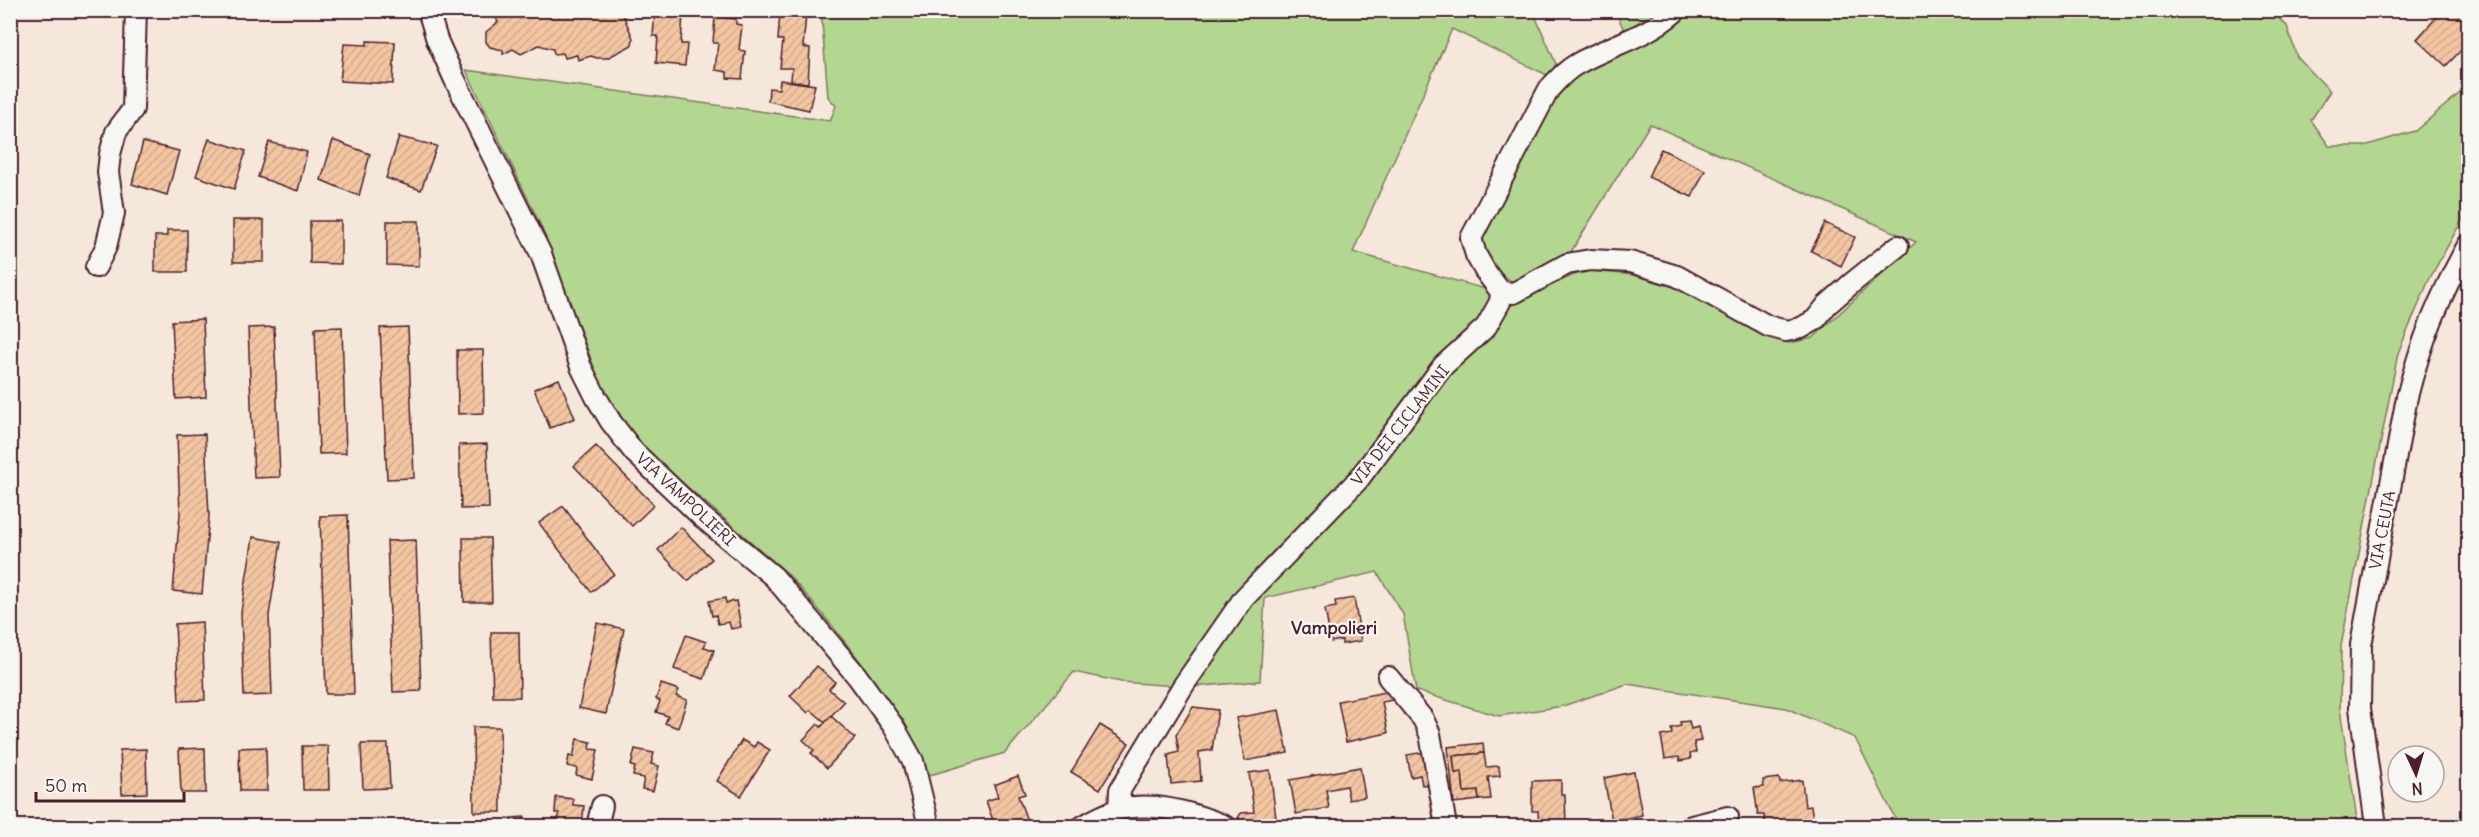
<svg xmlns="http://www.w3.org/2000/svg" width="2479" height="837" font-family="Delius,sans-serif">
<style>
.green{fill:#b3d690;stroke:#7e7a5e;stroke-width:1.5}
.building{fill:url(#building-hatch);stroke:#4a1f2b;stroke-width:1.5}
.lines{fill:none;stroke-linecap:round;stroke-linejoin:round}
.minor-casing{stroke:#4a1f2b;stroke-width:24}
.minor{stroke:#f6f6f2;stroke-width:20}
.labels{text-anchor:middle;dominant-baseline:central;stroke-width:4.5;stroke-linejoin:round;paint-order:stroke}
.street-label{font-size:16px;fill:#4a1f2b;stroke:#f6f6f2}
.neighbourhood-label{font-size:18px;font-weight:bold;fill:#4a1f2b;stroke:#f6f6f2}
</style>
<defs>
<pattern id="building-hatch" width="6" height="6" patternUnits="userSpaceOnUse" patternTransform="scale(1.5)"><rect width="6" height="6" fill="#f3c6a2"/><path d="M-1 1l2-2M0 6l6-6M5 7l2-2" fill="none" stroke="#d2aa8c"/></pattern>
</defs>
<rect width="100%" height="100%" fill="#f5e8da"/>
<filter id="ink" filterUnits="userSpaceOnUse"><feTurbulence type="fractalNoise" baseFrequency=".0167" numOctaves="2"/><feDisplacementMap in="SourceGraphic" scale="12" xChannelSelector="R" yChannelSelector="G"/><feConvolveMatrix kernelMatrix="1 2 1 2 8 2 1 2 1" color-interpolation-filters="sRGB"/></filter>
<g filter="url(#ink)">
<g class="green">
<path d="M 821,10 L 1533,11 L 1556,64 L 1549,76 L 1452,29 L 1353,252 L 1489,290 L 1493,302 L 1484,323 L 1176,686 L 1121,682 L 1074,672 L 1005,753 L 930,775 C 897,703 839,631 786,572 L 648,453 L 628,428 L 600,383 L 540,224 L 466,70 L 830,121 L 836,106 L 828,97 Z"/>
<polygon points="1615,11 1668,11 1627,36"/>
<polygon points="1686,11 2271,11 2287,26 2297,57 2330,91 2311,120 2329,146 2364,146 2415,131 2468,86 2468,209 2429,280 2398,353 2341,646 2340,709 2358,826 1899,826 1855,738 1786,708 1627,684 1563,706 1499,716 1416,691 1403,614 1377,572 1265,598 1260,681 1190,687 1251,597 1450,366 1488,331 1514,302 1574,275 1590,271 1635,275 1680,289 1789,343 1813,338 1916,242 1650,124 1569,255 1516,284 1492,269 1477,241 1554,89 1580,71 1666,33"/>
</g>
<g class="building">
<polygon points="343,10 393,10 392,14"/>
<polygon points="497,10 621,10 633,38 632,45 607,58 597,58 591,56 578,60 577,55 565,58 563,53 554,54 553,49 539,45 521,54 513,49 503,54 503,50 490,47 486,42 486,32 498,22 495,16"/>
<polygon points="2443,10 2468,10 2468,43 2446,66 2417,39"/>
<polygon points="655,11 683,13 681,44 687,44 685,66 656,63 658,36 653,36"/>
<polygon points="780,12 806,15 803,47 810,48 808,83 791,81 792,68 780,68 783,40 778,40"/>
<polygon points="715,17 736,19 736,24 742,25 739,50 745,51 742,79 727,78 727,72 715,70 718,43 713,43"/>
<polygon points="367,41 395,42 393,84 340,81 344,44 367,45"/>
<polygon points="780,80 815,85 809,110 768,101 769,88 779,89"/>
<polygon points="399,137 437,146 421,190 386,178"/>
<polygon points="209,139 246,151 234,189 196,176"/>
<polygon points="333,140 370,154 359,196 321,180"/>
<polygon points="143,142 179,151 167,195 132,184"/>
<polygon points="269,142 307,152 298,191 258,177"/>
<polygon points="1661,149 1705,170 1692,197 1648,177"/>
<rect x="233" y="220" width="31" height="42"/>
<polygon points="310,221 341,221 341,264 310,263"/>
<polygon points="387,221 419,221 419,266 387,265"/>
<polygon points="1825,223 1855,237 1841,266 1811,251"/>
<polygon points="167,230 187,230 187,272 155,272 155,236 167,236"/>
<polygon points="203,319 206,397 176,399 172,321"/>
<polygon points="274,327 280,477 254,478 248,328"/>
<polygon points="342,327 346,453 319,454 315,328"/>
<polygon points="408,327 414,478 387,479 380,328"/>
<polygon points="457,350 483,350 484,413 458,414"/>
<polygon points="559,379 575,418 550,428 534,389"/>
<polygon points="205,434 209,516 202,594 173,591 180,514 177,435"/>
<polygon points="487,444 489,508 461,509 459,445"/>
<polygon points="596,446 654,505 632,526 574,466"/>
<polygon points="563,506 614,574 591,592 539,523"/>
<polygon points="348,515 354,694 326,694 320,516"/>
<polygon points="681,527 712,559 688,581 658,550"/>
<polygon points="253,537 281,542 269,615 272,695 244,696 241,612"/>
<polygon points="463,538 490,538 492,602 464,602"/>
<polygon points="416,540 421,691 393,692 387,541"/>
<polygon points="725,598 726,603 736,601 741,627 731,629 729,622 718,624 716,615 712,616 709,601"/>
<polygon points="1354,598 1361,641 1342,644 1342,640 1331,642 1325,609 1336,607 1335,601"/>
<polygon points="202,622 205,700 179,701 175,624"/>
<polygon points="597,623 624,629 606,714 579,708"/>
<polygon points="491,632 519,632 520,697 493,697"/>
<polygon points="686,635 706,642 704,647 714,650 704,679 674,669"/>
<polygon points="817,666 835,682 829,689 844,702 825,722 811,710 808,713 790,696"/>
<polygon points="661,684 679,690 676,696 687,700 678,728 665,723 668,716 656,712 660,701 656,699"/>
<polygon points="1391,691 1398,699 1382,702 1388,733 1346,742 1338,701"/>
<polygon points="1193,707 1218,710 1212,750 1199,752 1201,781 1171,784 1168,755 1179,752 1176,735"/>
<polygon points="1279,710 1288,753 1245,761 1236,718"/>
<polygon points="831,716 855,738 827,768 811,753 814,750 803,740 818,724 821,727"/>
<polygon points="1689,721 1691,729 1698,727 1701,741 1694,742 1696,752 1690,754 1691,759 1680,761 1679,757 1665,759 1661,736 1672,734 1671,728 1681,726 1680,722"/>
<polygon points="1100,725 1129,743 1100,789 1071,772"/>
<polygon points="473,727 500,727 501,812 474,812"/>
<polygon points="577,739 591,742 590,749 598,750 592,779 576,775 577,768 567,766 569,756 573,757"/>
<polygon points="742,740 754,747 757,742 770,750 741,796 717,781"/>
<polygon points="1483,743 1484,753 1453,756 1455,773 1462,772 1464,792 1478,791 1479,800 1454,803 1448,747"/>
<polygon points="361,744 388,744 390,788 363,789"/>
<polygon points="302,746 328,746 329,790 303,790"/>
<polygon points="266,747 267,791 240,791 239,748"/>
<polygon points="205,748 206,793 181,793 179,749"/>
<polygon points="146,749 147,793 122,794 120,750"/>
<polygon points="635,749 654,753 651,764 659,766 653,791 642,789 644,778 633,776 635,767 631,766"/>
<polygon points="1424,752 1430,784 1422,785 1420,775 1411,777 1407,755"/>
<polygon points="1484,753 1486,767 1499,766 1500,776 1488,777 1491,799 1479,800 1478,791 1464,792 1462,772 1455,773 1453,756"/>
<polygon points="1360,767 1365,797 1349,800 1346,786 1326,790 1329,808 1296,814 1290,780"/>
<polygon points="1270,770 1277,826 1251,826 1238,818 1241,813 1254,812 1249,773"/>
<polygon points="1634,772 1642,815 1612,821 1604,778"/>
<polygon points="1018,776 1025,794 1018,796 1029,826 995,826 986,801 998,797 994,785"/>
<polygon points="1779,778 1780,783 1802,780 1805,807 1811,806 1814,826 1765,826 1764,815 1758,815 1754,788 1764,787 1763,780"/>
<polygon points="1561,780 1561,794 1565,794 1566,826 1539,826 1538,811 1532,811 1532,781"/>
<polygon points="556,797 573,799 573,805 584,806 582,826 558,825 559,813 555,813"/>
<polygon points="525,817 525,826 512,826 511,818"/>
<polygon points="639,819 639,824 651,824 651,826 615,826 615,824 624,824 624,820"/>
<polygon points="422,822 422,826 377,826 377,824"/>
<polygon points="350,823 350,826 304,826 303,824"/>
</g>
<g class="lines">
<g class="minor-casing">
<g id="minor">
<polyline points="428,10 437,40 455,80 541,254 581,367 596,397 611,422 634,452 701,516 774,577 857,676 894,727 913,761 929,826"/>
<polyline points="96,267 106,247 114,213 108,172 110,154 116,132 133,109 136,10"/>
<polyline points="1501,292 1514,293 1567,264 1590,260 1630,262 1677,276 1768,326 1786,331 1801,328 1815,320 1827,305 1852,283 1898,246"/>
<polyline points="1388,677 1423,719 1430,734 1446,826"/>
<path d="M 1119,809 L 1120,790 L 1183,686 L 1244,598 L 1358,480 L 1443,366 L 1486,327 L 1500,302 L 1501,292 L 1485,271 L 1476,255 L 1471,238 L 1549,89 C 1557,80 1566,70 1577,64 C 1610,45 1648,37 1677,10"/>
<polyline points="597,826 602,806"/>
<path d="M 1083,826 C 1094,820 1108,812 1120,809 C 1154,801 1194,813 1225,826"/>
<polyline points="1692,826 1728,817"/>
<path d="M 2376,826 L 2360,708 L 2361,645 L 2407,397 C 2421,341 2440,296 2468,245"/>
</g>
</g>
<use href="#minor" class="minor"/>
</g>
</g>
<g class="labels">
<g class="street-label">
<text transform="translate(1400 425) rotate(-52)">VIA DEI CICLAMINI</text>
<text transform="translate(686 499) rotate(43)">VIA VAMPOLIERI</text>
<text transform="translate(2382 530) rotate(-79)">VIA CEUTA</text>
</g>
<g class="neighbourhood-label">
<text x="1334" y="627">Vampolieri</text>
</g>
</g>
<rect width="2479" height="837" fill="none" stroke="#f6f6f2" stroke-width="36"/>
<rect x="18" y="18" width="2443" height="801" fill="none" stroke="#4a1f2b" stroke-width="2" filter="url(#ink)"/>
<g transform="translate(2416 774) rotate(176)"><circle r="28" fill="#f6f6f2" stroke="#b1a0a2" stroke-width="1.5"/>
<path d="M0-4.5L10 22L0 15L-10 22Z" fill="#4a1f2b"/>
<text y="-9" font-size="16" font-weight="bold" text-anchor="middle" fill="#4a1f2b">N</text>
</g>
<path d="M36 792v9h148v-9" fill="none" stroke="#4a1f2b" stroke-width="3"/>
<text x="45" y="792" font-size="18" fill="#4a1f2b" stroke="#f6f6f2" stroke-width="4.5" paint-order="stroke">50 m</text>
</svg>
